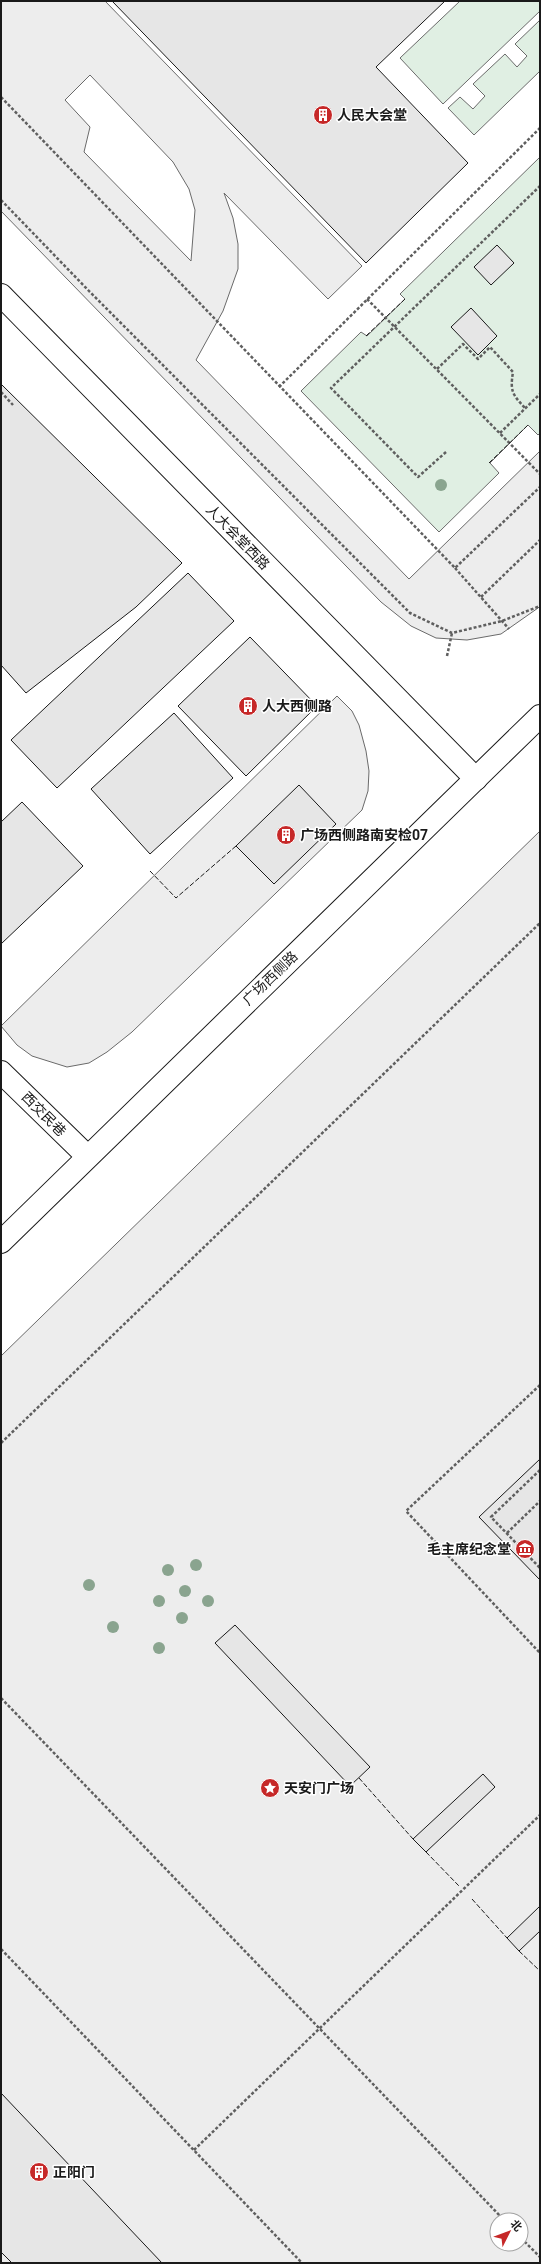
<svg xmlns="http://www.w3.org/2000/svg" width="541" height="2264" font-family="Roboto,'Noto Sans SC',sans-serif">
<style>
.green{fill:#e0efe3;stroke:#6a6a6a}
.parking{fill:#ededed;stroke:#6a6a6a;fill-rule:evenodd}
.building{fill:#e6e6e6;stroke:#1a1a1a}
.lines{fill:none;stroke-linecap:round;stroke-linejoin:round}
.tertiary-casing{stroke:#1a1a1a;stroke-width:24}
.secondary-casing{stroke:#1a1a1a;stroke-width:24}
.path{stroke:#5f5f5f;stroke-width:2.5;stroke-dasharray:3 2;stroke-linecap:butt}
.tertiary{stroke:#fff;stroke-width:22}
.secondary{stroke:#fff;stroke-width:22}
.fence{stroke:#1a1a1a;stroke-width:1;stroke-dasharray:5 2;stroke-linecap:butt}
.tree{fill:#8aa48f}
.labels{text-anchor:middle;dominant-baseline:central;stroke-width:3;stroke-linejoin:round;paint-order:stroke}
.poi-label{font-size:14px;font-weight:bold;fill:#1a1a1a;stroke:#fff;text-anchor:start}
.street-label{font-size:14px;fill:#1a1a1a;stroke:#fff}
</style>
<rect width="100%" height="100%" fill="#fff"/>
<g class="green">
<polygon points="460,1 540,1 540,11 443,104 400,58"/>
<polygon points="540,20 540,71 474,135 448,108 460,97 473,109 485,96 473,84 505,54 517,67 527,56 515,44"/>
<polygon points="540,157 540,433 538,435 528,425 490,463 499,473 439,532 301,391 361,332 367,336 405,299 400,294"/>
</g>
<g class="parking">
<path d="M 1,1 L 105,1 L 362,266 L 328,299 L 224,193 L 233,218 L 238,244 L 238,269 L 223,311 L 196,360 L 409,579 L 540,451 L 540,606 L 538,608 L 501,634 L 467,640 L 436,638 L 411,626 L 381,602 L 1,211 ZM 90,75 L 173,162 L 189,189 L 195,210 L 191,261 L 84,152 L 90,127 L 65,100 Z"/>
<polygon points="337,696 352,711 359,725 366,751 369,771 368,791 362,810 132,1032 107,1052 89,1063 67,1067 32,1056 17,1045 1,1026"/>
<path d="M 540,831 L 540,2263 L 1,2263 L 1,1356 ZM 497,2220 L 521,2220 L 521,2244 L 497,2244 Z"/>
</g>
<g class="building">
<polygon points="112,1 445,1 376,67 468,163 366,263"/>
<polygon points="497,245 514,263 491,285 474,267"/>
<polygon points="471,308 497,336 478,355 451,327"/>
<polygon points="1,384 182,563 136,607 26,693 1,665"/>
<polygon points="188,573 234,621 57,788 11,740"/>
<polygon points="250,637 317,706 246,776 178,706"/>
<polygon points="174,713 233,778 150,854 91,789"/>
<polygon points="299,785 336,824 274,884 236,846"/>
<polygon points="22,802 83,866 1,944 1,822"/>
<polygon points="540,1459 540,1580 479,1517"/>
<polygon points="235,1625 370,1767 350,1786 215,1643"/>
<polygon points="483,1774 495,1787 426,1852 413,1839"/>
<polygon points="540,1906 540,1931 519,1951 507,1938"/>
<polygon points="1,2093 162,2263 12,2263 1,2252"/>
</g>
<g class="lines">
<g class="tertiary-casing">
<g id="tertiary">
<polyline points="1,295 476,779"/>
<polyline points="1,1072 87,1156"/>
</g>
</g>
<g class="secondary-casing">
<polyline id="secondary" points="1,1242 540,716"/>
</g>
<g class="path">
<polyline points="1,97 455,568 540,487"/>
<polyline points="1,200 89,291 410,613 452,633 502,621 540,606"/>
<polyline points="367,299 540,474"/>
<path d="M 437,369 L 463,344 L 478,359 L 490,347 L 513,372 C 510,391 512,394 525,408"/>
<polyline points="279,387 540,128"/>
<polyline points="1,392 13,405"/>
<polyline points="500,433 540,394"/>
<polyline points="446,452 418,477 331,388 540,186"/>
<polyline points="455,568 509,629"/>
<polyline points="481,597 540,540"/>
<polyline points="447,656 452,633"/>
<polyline points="540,1385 406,1511 540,1653"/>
<polyline points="1,1443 540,923"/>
<polyline points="540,1470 491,1517 540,1568"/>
<polyline points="507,1533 540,1501"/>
<polyline points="1,1698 504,2220"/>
<polyline points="1,1949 302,2263"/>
<polyline points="194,2150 540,1815"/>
<polyline points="521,2238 540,2257"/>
</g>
<use href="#tertiary" class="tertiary"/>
<use href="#secondary" class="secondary"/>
<g class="fence">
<polyline points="366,336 405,299"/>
<polyline points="489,463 528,425"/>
<polyline points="150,871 176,898 236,846"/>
<polyline points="359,1778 413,1839"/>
<polyline points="426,1852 459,1886"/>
<polyline points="472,1899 507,1938"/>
<polyline points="519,1951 540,1971"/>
</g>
</g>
<g class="tree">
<circle cx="441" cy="485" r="6"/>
<circle cx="196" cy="1565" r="6"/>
<circle cx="168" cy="1570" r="6"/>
<circle cx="89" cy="1585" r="6"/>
<circle cx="185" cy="1591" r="6"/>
<circle cx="159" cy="1601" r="6"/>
<circle cx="208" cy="1601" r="6"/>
<circle cx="182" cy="1618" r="6"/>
<circle cx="113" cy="1627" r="6"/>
<circle cx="159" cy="1648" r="6"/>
</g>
<defs>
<g id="building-disc" transform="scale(1)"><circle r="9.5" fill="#c62828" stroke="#fff"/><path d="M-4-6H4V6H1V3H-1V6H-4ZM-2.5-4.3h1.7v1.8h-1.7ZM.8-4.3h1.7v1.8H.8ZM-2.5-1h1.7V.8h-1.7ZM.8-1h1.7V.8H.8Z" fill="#fff"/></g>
<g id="museum-disc" transform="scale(1)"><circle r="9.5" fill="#c62828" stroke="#fff"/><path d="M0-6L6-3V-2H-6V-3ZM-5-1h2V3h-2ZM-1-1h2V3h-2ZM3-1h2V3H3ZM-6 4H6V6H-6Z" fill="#fff"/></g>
<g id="sight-disc" transform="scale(1)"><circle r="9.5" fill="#c62828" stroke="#fff"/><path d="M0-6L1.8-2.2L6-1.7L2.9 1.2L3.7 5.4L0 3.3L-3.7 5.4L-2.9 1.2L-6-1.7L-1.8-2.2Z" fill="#fff"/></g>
</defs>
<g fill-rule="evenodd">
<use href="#building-disc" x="323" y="115"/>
<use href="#building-disc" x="248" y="706"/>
<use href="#building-disc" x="286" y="835"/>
<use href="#museum-disc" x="525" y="1549"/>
<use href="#sight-disc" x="270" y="1788"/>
<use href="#building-disc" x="39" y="2172"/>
</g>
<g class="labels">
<g class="poi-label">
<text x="337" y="115">人民大会堂</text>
<text x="262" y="706">人大西侧路</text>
<text x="300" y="835">广场西侧路南安检07</text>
<text x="511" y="1549" text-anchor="end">毛主席纪念堂</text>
<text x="284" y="1788">天安门广场</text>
<text x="53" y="2172">正阳门</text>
</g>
<g class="street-label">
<text transform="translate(238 537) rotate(46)">人大会堂西路</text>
<text transform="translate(270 978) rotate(-44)">广场西侧路</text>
<text transform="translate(44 1114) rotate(45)">西交民巷</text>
</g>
</g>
<rect width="541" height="2264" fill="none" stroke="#1a1a1a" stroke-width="4"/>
<g transform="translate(509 2232) rotate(48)"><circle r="19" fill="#ffffff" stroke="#a3a3a3"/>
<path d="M0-3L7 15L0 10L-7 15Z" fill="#c62828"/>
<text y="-6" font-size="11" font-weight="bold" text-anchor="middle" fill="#1a1a1a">北</text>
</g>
</svg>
